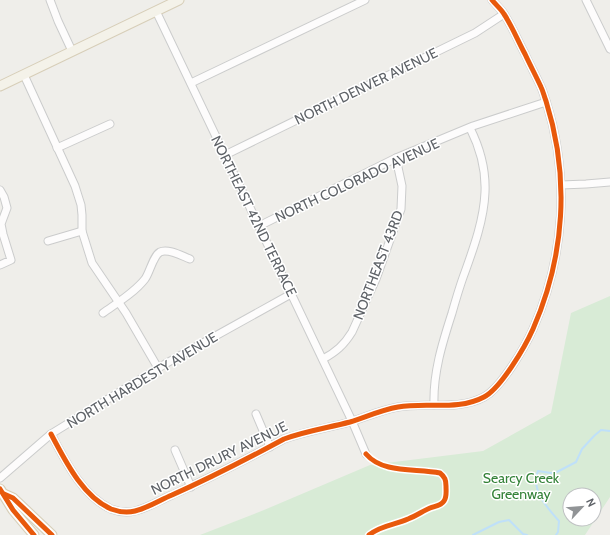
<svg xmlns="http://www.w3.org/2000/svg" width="610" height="535" font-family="Cabin,sans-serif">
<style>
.green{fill:#d8ebd6;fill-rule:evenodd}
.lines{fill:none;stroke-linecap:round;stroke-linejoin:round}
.stream{stroke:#bfe0f9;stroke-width:2}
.minor-casing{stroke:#cbcccc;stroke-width:9}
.major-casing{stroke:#d7ceb8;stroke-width:11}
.minor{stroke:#fdfcfc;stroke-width:7}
.major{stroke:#f4f2e9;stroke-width:9}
.cycleway-casing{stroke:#fff;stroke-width:8}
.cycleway{stroke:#e8590c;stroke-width:5}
.labels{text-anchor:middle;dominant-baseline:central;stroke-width:3;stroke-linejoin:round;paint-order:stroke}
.street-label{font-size:14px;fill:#5f6368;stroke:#fff}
.park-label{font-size:14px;fill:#348238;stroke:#fff}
</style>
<rect width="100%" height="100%" fill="#efeeea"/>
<path class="green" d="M 610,296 L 610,497 L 585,535 L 200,535 L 264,510 L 370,465 L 483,451 L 551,413 L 571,313 ZM 570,495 L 594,495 L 594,519 L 570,519 Z"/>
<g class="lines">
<g class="stream">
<polyline points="473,535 499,522 509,520 523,534 527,535"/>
<path d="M 556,535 L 558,532 L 559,521 C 548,509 530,489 538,471 L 551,473 L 557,472 L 576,462 L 582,449 L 594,436 L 601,430 L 610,431"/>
</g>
<g class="minor-casing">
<g id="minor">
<polyline points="50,0 58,21 72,51"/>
<polyline points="586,0 610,49"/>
<polyline points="156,11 352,421 366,454"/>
<polyline points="24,75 75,186 81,205 82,215 82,231 92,263 126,313 158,368"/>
<polyline points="191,83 365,0"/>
<polyline points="57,148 110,124"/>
<polyline points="225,155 475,33 504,14"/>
<polyline points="561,185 586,184 610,182"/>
<polyline points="0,190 4,197 7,208 1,224 3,234 11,260 0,265"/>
<polyline points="259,226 396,158 473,126 546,102"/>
<polyline points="48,241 82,231"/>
<path d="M 103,313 C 117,303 134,293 145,279 C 150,272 153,256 160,252 C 168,248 182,256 190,259"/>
<path d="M 323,359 C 336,352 344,345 352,332 L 376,279 L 401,209 L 402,186 L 396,158"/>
<path d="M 434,405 C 433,373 442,344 452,313 C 456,299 460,285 465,272 C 474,247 484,219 485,192 C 486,169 480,148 470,128"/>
<polyline points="256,414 270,447"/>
<path d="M 51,434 C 65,460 82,496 111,509 C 119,512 127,513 135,511 C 148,508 160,500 172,495 C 210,478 247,459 284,439 C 306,431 327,428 350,422 C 366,417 381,410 398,407 C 426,402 458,411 484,397 C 501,388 525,347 533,329 C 565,256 570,177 546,101 C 544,96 543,91 541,87 C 536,76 530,65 525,54 C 518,41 512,26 504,14 C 501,9 496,5 492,0"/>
<polyline points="175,450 191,487"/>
<polyline points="0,478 51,434 165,364 291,294"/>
</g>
</g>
<g class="major-casing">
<g id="major">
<polyline points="0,86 179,0"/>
<polyline points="0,489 13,510 34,535"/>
<polyline points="4,494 13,498 52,535"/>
</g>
</g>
<use href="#minor" class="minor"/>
<use href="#major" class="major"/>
<g class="cycleway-casing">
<g id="cycleway">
<path d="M 51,434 C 65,460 82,496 111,509 C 119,512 127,513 135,511 C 148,508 160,500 172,495 C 210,478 247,459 284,439 C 306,431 327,428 350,422 C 366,417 381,410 398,407 C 426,402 458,411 484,397 C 501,388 525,347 533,329 C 565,256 570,177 546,101 C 544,96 543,91 541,87 C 536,76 530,65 525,54 C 518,41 512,26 504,14 C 501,9 496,5 492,0"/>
<path d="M 366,454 C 383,474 416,468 440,473 C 445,477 446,480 446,486 C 446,491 447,497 444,501 C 441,506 435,506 430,508 C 423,511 416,516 408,519 C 395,525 381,525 369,535"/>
<polyline points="0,489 13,510 34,535"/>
<polyline points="4,494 13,498 52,535"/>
</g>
</g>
<use href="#cycleway" class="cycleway"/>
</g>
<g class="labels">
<g class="street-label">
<text transform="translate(366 86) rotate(-26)">NORTH DENVER AVENUE</text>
<text transform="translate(357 180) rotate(-25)">NORTH COLORADO AVENUE</text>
<text transform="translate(254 216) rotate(64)">NORTHEAST 42ND TERRACE</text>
<text transform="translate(378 265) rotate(-69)">NORTHEAST 43RD</text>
<text transform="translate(142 380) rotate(-31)">NORTH HARDESTY AVENUE</text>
<text transform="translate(219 458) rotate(-26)">NORTH DRURY AVENUE</text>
</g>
<g class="park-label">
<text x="521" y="478">Searcy Creek<tspan x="521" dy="16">Greenway</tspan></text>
</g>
</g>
<g transform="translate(582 507) rotate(64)"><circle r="19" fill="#ffffff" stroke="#bfc1c3"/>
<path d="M0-3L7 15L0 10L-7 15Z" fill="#919496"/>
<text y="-6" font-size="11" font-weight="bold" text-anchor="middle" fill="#5f6368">N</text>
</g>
</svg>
